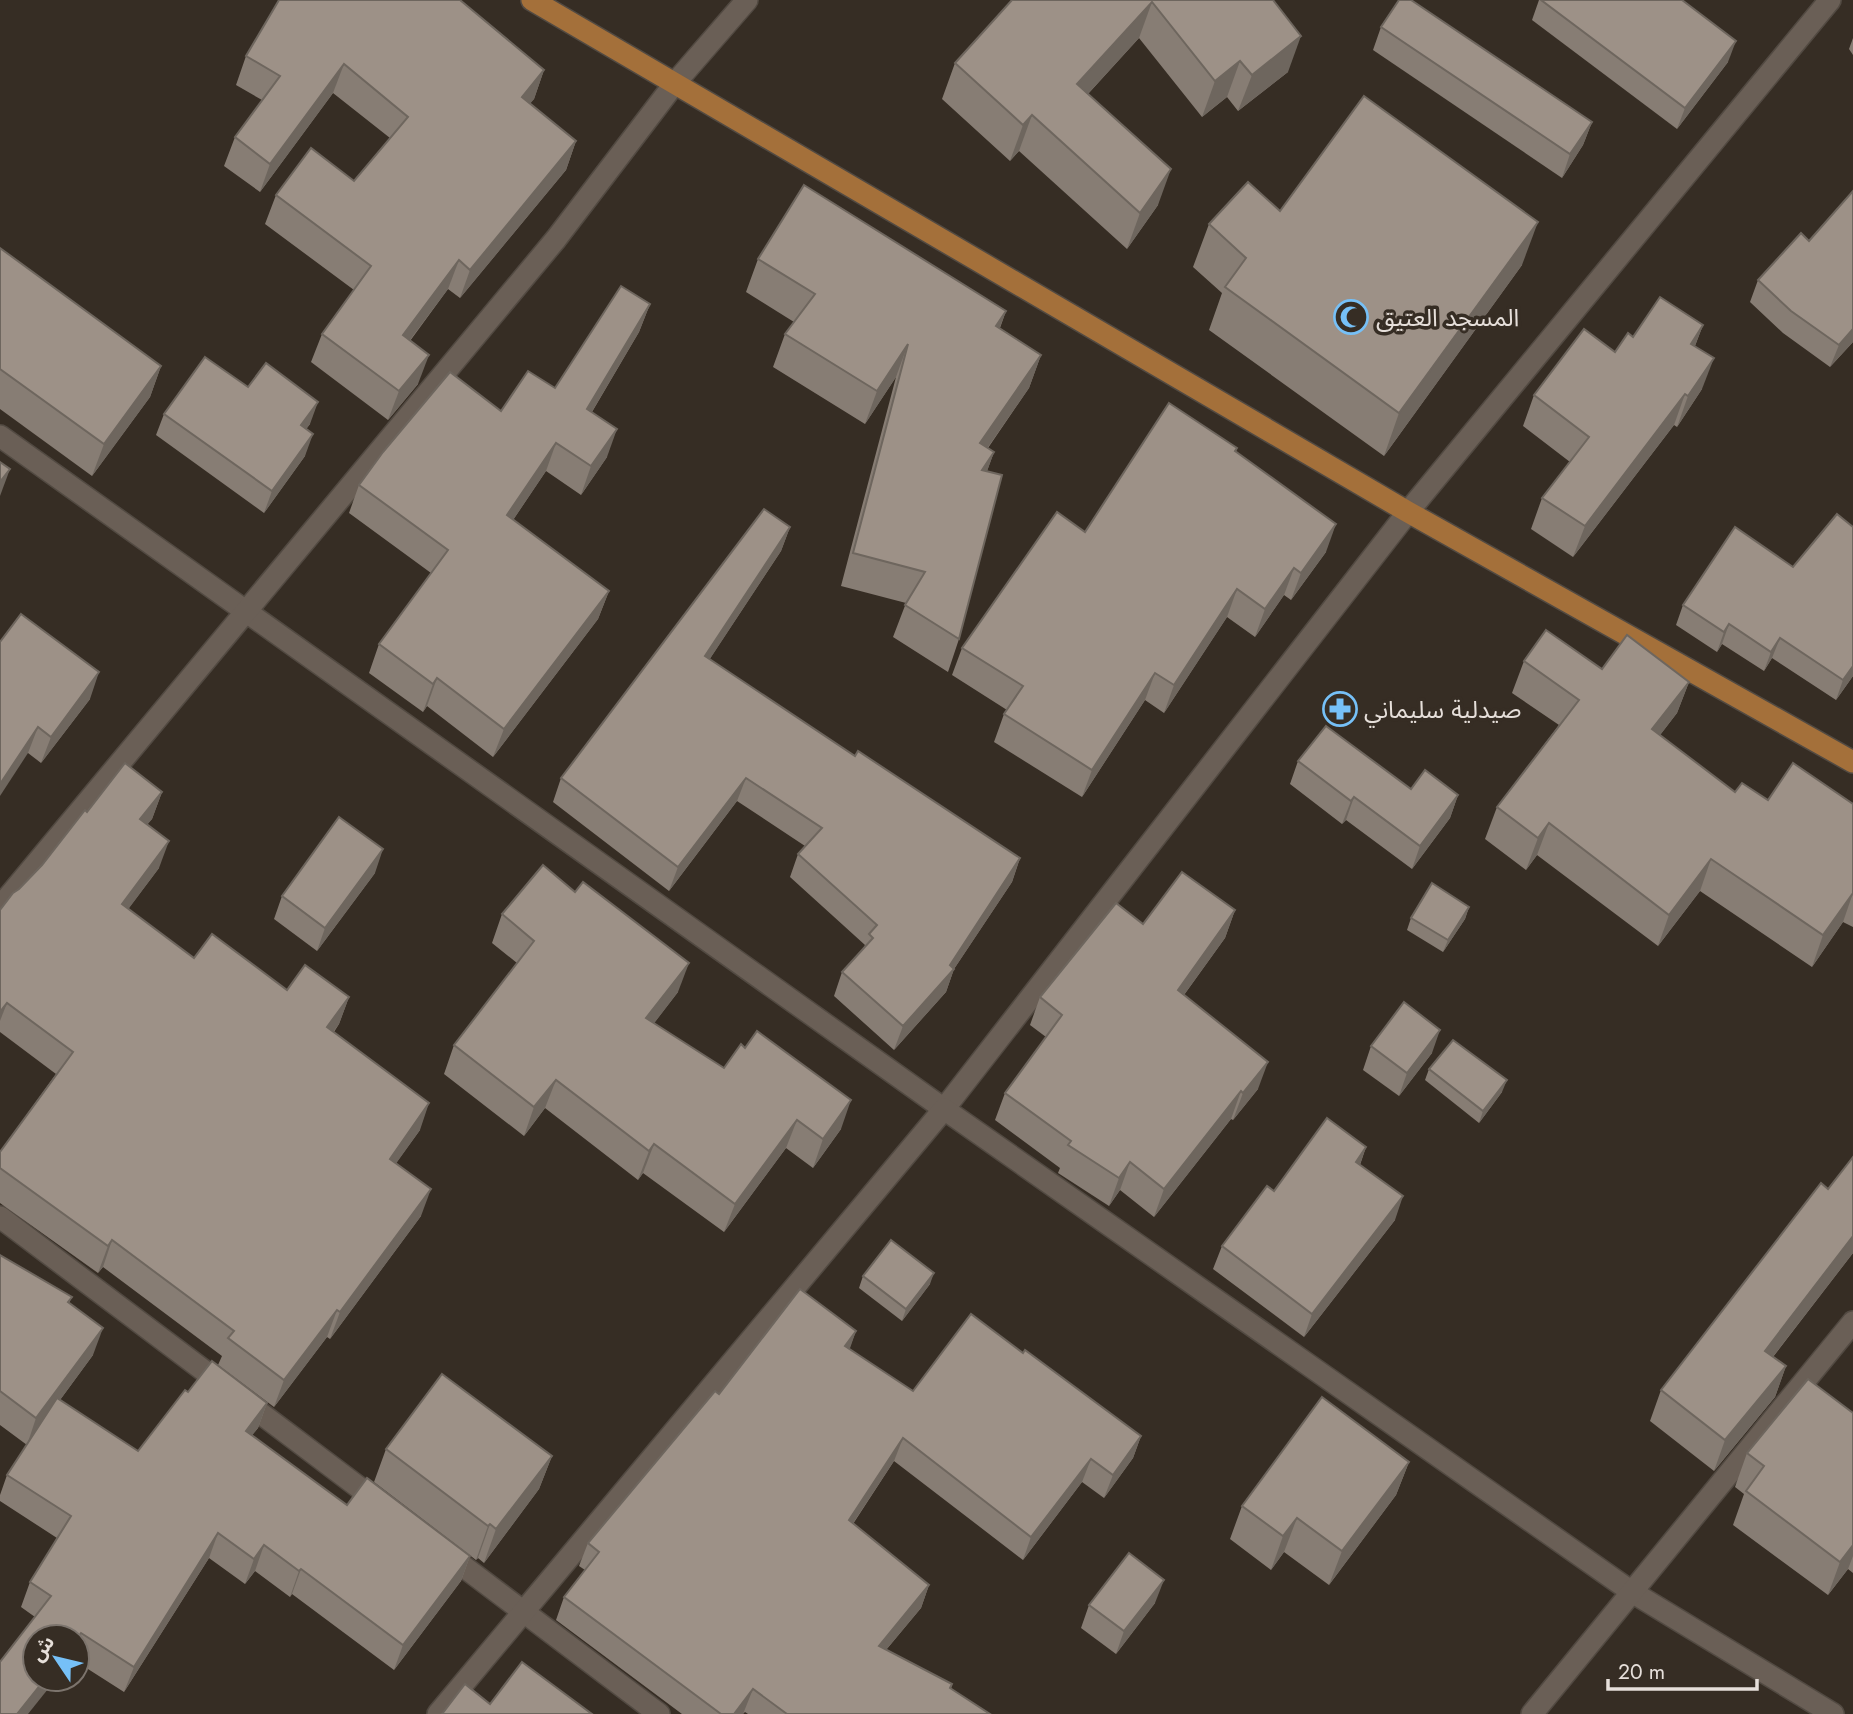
<svg xmlns="http://www.w3.org/2000/svg" width="1853" height="1714" font-family="Jost,'Noto Sans Arabic',sans-serif">
<style>
.lines{fill:none;stroke-linecap:round;stroke-linejoin:round}
.minor-casing{stroke:#524a42;stroke-width:24}
.major-casing{stroke:#524a42;stroke-width:24}
.minor{stroke:#6a5f56;stroke-width:21}
.major{stroke:#a4703a;stroke-width:21}
.wall{fill:#877d74}
.shaded-wall{fill:#6e665e}
.building{fill:#9d9187;stroke:#6e665e;stroke-width:2}
.labels{text-anchor:middle;dominant-baseline:central;stroke-width:7;stroke-linejoin:round;paint-order:stroke}
.poi-label{font-size:24px;fill:#e6dfda;stroke:#362d24;text-anchor:start}
</style>
<rect width="100%" height="100%" fill="#362d24"/>
<g class="lines">
<g class="minor-casing">
<g id="minor">
<polyline points="0,436 944,1109 1408,512 1830,0"/>
<polyline points="0,907 556,239 675,83 747,0"/>
<polyline points="0,1217 381,1504"/>
<polyline points="443,1551 659,1714"/>
<polyline points="438,1714 944,1109 1632,1592 1833,1714"/>
<polyline points="1532,1714 1853,1322"/>
</g>
</g>
<g class="major-casing">
<polyline id="major" points="532,0 1408,512 1853,762"/>
</g>
<use href="#minor" class="minor"/>
<use href="#major" class="major"/>
</g>
<g class="wall">
<polygon points="1012,0 1273,0 1288,72 1238,111 1227,97 1202,117 1139,38 1088,94 1158,205 1127,249 1019,151 1010,161 942,99 955,63"/>
<polygon points="1539,0 1682,0 1728,62 1677,129 1532,20"/>
<polygon points="1381,27 1592,122 1583,145 1562,178 1373,50"/>
<polygon points="1853,38 1853,55 1849,49"/>
<polygon points="246,56 544,70 534,99 530,103 576,141 566,170 460,298 448,289 410,341 418,384 388,420 311,362 322,334 354,290 265,224 276,195 354,181 390,138 333,93 260,192 224,166 235,137 262,100 236,85"/>
<polygon points="1853,191 1853,342 1830,367 1783,333 1750,302 1758,280 1809,241"/>
<polygon points="1280,211 1522,265 1384,456 1209,330 1222,293 1193,267 1209,224"/>
<polygon points="0,248 161,366 150,397 92,476 0,409"/>
<polygon points="758,259 1006,311 1000,328 1041,355 1029,388 988,448 994,452 987,471 959,639 948,672 893,637 906,603 841,586 896,377 865,424 773,367 785,334 794,322 746,292"/>
<polygon points="650,304 639,332 592,412 607,457 581,495 546,471 513,520 609,591 598,619 493,757 427,706 423,712 369,673 379,644 431,573 349,513 359,485 501,411 555,388"/>
<polygon points="1703,325 1695,346 1702,389 1677,427 1674,425 1573,557 1531,529 1542,498 1570,462 1523,426 1534,395 1615,352 1633,337"/>
<polygon points="248,387 310,424 306,429 305,456 264,513 156,435 164,414"/>
<polygon points="1237,448 1236,452 1326,552 1291,600 1284,595 1255,637 1227,617 1164,713 1145,700 1082,797 994,742 1004,714 1007,710 952,675 962,648 1085,532"/>
<polygon points="790,527 781,551 709,660 855,756 1020,858 1012,882 954,969 946,992 894,1050 834,996 842,972 863,949 865,945 790,877 798,854 805,846 737,801 669,891 553,802 561,778"/>
<polygon points="1853,527 1853,676 1836,700 1772,658 1764,671 1722,644 1717,652 1676,625 1683,605 1793,567"/>
<polygon points="0,642 90,699 41,763 28,753"/>
<polygon points="1524,661 1602,669 1689,682 1677,713 1660,735 1735,792 1768,800 1853,804 1853,927 1843,922 1812,967 1700,891 1658,946 1537,855 1526,870 1485,839 1497,807 1559,725 1512,693"/>
<polygon points="1298,761 1411,789 1458,795 1450,818 1412,869 1346,820 1342,824 1290,784"/>
<polygon points="162,792 152,819 147,824 159,868 128,909 194,958 287,990 349,997 339,1024 334,1032 420,1130 396,1163 421,1216 330,1339 327,1337 274,1407 218,1365 222,1356 103,1267 98,1273 0,1203 0,1152 56,1074 0,1032 0,910 42,865 87,812"/>
<polygon points="375,873 317,951 274,919 282,896"/>
<polygon points="1469,907 1465,919 1443,952 1407,930 1411,918"/>
<polygon points="1235,910 1225,938 1184,995 1258,1089 1233,1120 1231,1119 1154,1217 1120,1190 1109,1206 1058,1173 1060,1168 995,1120 1005,1093 1046,1037 1030,1025 1040,997 1143,924"/>
<polygon points="502,914 678,992 654,1023 724,1068 841,1129 813,1168 786,1148 724,1232 643,1173 638,1180 545,1108 524,1136 444,1074 454,1045 517,963 492,943"/>
<polygon points="1371,1046 1432,1053 1399,1096 1363,1070"/>
<polygon points="1429,1069 1502,1092 1479,1123 1425,1080"/>
<polygon points="1366,1147 1360,1165 1395,1220 1304,1337 1213,1269 1222,1246 1274,1191"/>
<polygon points="1853,1157 1853,1253 1773,1357 1786,1366 1775,1397 1714,1471 1650,1421 1661,1390 1828,1189"/>
<polygon points="0,1255 72,1297 69,1303 93,1355 60,1400 138,1451 188,1392 267,1403 258,1428 252,1435 347,1505 470,1556 461,1581 394,1670 292,1594 290,1597 255,1571 245,1584 209,1558 124,1692 77,1662 77,1637 35,1617 21,1607 30,1582 57,1538 0,1501 0,1495 7,1475 27,1445 0,1425"/>
<polygon points="863,1276 930,1284 902,1321 859,1288"/>
<polygon points="856,1331 849,1349 913,1391 1023,1353 1141,1436 1133,1458 1104,1498 1082,1482 1023,1560 894,1461 853,1524 929,1585 921,1608 886,1650 952,1684 951,1689 990,1714 748,1714 745,1712 743,1714 682,1714 556,1620 564,1597 585,1570 579,1566 588,1543 719,1394"/>
<polygon points="1853,1413 1853,1573 1848,1569 1828,1595 1733,1525 1744,1494 1735,1487 1747,1453"/>
<polygon points="386,1449 552,1456 539,1489 484,1563 478,1558 476,1560 374,1482"/>
<polygon points="1409,1462 1396,1495 1329,1585 1284,1552 1271,1570 1230,1539 1242,1506"/>
<polygon points="1155,1603 1116,1654 1081,1628 1089,1605"/>
</g>
<g class="shaded-wall">
<polygon points="1152,2 1139,38 1064,120 1077,84"/>
<polygon points="1301,36 1288,72 1238,111 1252,75"/>
<polygon points="1736,41 1728,62 1677,129 1685,108"/>
<polygon points="1240,61 1227,97 1202,117 1215,81"/>
<polygon points="344,64 333,93 260,192 270,164"/>
<polygon points="544,70 534,99 512,126 522,97"/>
<polygon points="1032,115 1019,151 1010,161 1023,125"/>
<polygon points="1592,122 1583,145 1562,178 1570,154"/>
<polygon points="576,141 566,170 460,298 470,270"/>
<polygon points="1171,169 1158,205 1127,249 1140,213"/>
<polygon points="1538,222 1522,265 1384,456 1399,413"/>
<polygon points="459,260 448,289 392,364 403,335"/>
<polygon points="650,304 639,332 577,437 587,409"/>
<polygon points="1006,311 994,343 996,326"/>
<polygon points="1703,325 1691,356 1691,344"/>
<polygon points="1853,329 1853,342 1830,367 1839,345"/>
<polygon points="908,344 896,377 865,424 877,391"/>
<polygon points="429,355 418,384 388,420 399,391"/>
<polygon points="1041,355 1029,388 968,476 980,443"/>
<polygon points="1714,358 1702,389 1677,427 1688,396"/>
<polygon points="161,366 150,397 92,476 104,444"/>
<polygon points="1685,394 1674,425 1573,557 1585,526"/>
<polygon points="318,402 310,424 293,447 301,425"/>
<polygon points="617,429 607,457 581,495 591,466"/>
<polygon points="313,434 305,456 264,513 272,491"/>
<polygon points="556,443 546,471 497,544 507,515"/>
<polygon points="994,452 982,485 982,470"/>
<polygon points="10,469 0,496 0,482"/>
<polygon points="1336,524 1326,552 1291,600 1301,573"/>
<polygon points="790,527 781,551 696,680 705,656"/>
<polygon points="1294,568 1284,595 1255,637 1265,609"/>
<polygon points="1237,589 1227,617 1164,713 1174,685"/>
<polygon points="609,591 598,619 493,757 504,729"/>
<polygon points="1729,624 1722,644 1717,652 1724,632"/>
<polygon points="1780,638 1772,658 1764,671 1771,652"/>
<polygon points="1853,666 1853,676 1836,700 1843,680"/>
<polygon points="99,672 90,699 41,763 51,737"/>
<polygon points="1155,673 1145,700 1082,797 1092,770"/>
<polygon points="437,678 427,706 423,712 433,684"/>
<polygon points="1689,682 1677,713 1641,760 1652,729"/>
<polygon points="38,727 28,753 0,796 0,784"/>
<polygon points="746,778 737,801 669,891 678,867"/>
<polygon points="162,792 152,819 130,846 140,819"/>
<polygon points="1458,795 1450,818 1412,869 1420,846"/>
<polygon points="1354,797 1346,820 1342,824 1351,801"/>
<polygon points="1549,823 1537,855 1526,870 1538,838"/>
<polygon points="169,841 159,868 112,931 122,904"/>
<polygon points="383,849 375,873 317,951 325,928"/>
<polygon points="1020,858 1012,882 954,969 946,992 894,1050 903,1026 950,965"/>
<polygon points="1711,859 1700,891 1658,946 1669,915"/>
<polygon points="1853,893 1843,922 1812,967 1823,935"/>
<polygon points="1469,907 1465,919 1443,952 1448,940"/>
<polygon points="1235,910 1225,938 1168,1017 1178,990"/>
<polygon points="689,963 678,992 636,1047 646,1018"/>
<polygon points="349,997 339,1024 317,1054 327,1027"/>
<polygon points="7,1003 0,1021 0,1012"/>
<polygon points="1440,1030 1432,1053 1399,1096 1407,1073"/>
<polygon points="1268,1062 1258,1089 1233,1120 1243,1093"/>
<polygon points="556,1080 545,1108 524,1136 534,1107"/>
<polygon points="1507,1080 1502,1092 1479,1123 1483,1111"/>
<polygon points="1241,1091 1231,1119 1154,1217 1164,1189"/>
<polygon points="851,1100 841,1129 813,1168 823,1139"/>
<polygon points="429,1103 420,1130 380,1186 390,1159"/>
<polygon points="797,1120 786,1148 724,1232 735,1204"/>
<polygon points="654,1144 643,1173 638,1180 649,1151"/>
<polygon points="1366,1147 1358,1170 1356,1162"/>
<polygon points="1130,1162 1120,1190 1109,1206 1119,1178"/>
<polygon points="431,1189 421,1216 330,1339 340,1312"/>
<polygon points="1403,1196 1395,1220 1304,1337 1312,1314"/>
<polygon points="1853,1236 1853,1253 1754,1381 1765,1351"/>
<polygon points="112,1240 103,1267 98,1273 108,1246"/>
<polygon points="934,1273 930,1284 902,1321 906,1309"/>
<polygon points="337,1310 327,1337 274,1407 284,1380"/>
<polygon points="103,1328 93,1355 27,1445 36,1418"/>
<polygon points="856,1331 848,1354 845,1346"/>
<polygon points="1786,1366 1775,1397 1714,1471 1725,1440"/>
<polygon points="267,1403 258,1428 236,1456 246,1431"/>
<polygon points="1141,1436 1133,1458 1104,1498 1113,1475"/>
<polygon points="903,1438 894,1461 840,1543 849,1520"/>
<polygon points="552,1456 539,1489 484,1563 496,1529"/>
<polygon points="1091,1459 1082,1482 1023,1560 1031,1537"/>
<polygon points="1409,1462 1396,1495 1329,1585 1342,1551"/>
<polygon points="1297,1518 1284,1552 1271,1570 1283,1536"/>
<polygon points="490,1524 478,1558 476,1560 488,1526"/>
<polygon points="218,1533 209,1558 124,1692 134,1667"/>
<polygon points="264,1545 255,1571 245,1584 254,1559"/>
<polygon points="1853,1545 1853,1556 1848,1569 1828,1595 1840,1562"/>
<polygon points="470,1556 461,1581 394,1670 403,1645"/>
<polygon points="301,1569 292,1594 290,1597 299,1571"/>
<polygon points="1164,1580 1155,1603 1116,1654 1124,1631"/>
<polygon points="929,1585 921,1608 870,1669 879,1646"/>
<polygon points="45,1679 56,1679 28,1714 17,1714"/>
<polygon points="753,1689 743,1714 734,1714"/>
</g>
<g class="building">
<polygon points="279,0 460,0 544,70 522,97 576,141 470,270 459,260 403,335 429,355 399,391 322,334 371,266 276,195 311,148 354,181 408,117 344,64 270,164 235,137 280,76 246,56"/>
<polygon points="1012,0 1273,0 1301,36 1252,75 1240,61 1215,81 1152,2 1077,84 1171,169 1140,213 1032,115 1023,125 955,63"/>
<polygon points="1399,0 1411,0 1592,122 1570,154 1381,27"/>
<polygon points="1541,0 1682,0 1736,41 1685,108"/>
<polygon points="1364,96 1538,222 1399,413 1225,287 1246,258 1209,224 1248,182 1280,211"/>
<polygon points="804,185 1006,311 996,326 1041,355 980,443 994,452 982,470 1002,475 959,639 905,605 925,572 853,553 908,344 877,391 785,334 815,294 758,259"/>
<polygon points="1853,191 1853,329 1839,345 1791,311 1758,280 1801,233 1809,241"/>
<polygon points="0,248 161,366 104,444 0,369"/>
<polygon points="621,286 650,304 587,409 617,429 591,466 556,443 507,515 609,591 504,729 437,678 433,684 379,644 448,550 359,485 383,452 450,372 501,411 528,371 555,388"/>
<polygon points="1660,297 1703,325 1691,344 1714,358 1688,396 1685,394 1585,526 1542,498 1589,437 1534,395 1584,329 1615,352 1628,333 1633,337"/>
<polygon points="205,357 248,387 266,363 318,402 301,425 313,434 272,491 164,414"/>
<polygon points="1169,403 1237,448 1235,451 1336,524 1301,573 1294,568 1265,609 1237,589 1174,685 1155,673 1092,770 1004,714 1023,686 962,648 1057,512 1085,532"/>
<polygon points="0,462 10,469 0,482"/>
<polygon points="764,509 790,527 705,656 855,756 858,751 1020,858 950,965 954,969 903,1026 842,972 873,938 869,934 877,925 798,854 822,828 746,778 678,867 561,778"/>
<polygon points="1837,514 1853,527 1853,666 1843,680 1780,638 1771,652 1729,624 1724,632 1683,605 1735,527 1793,567"/>
<polygon points="21,614 99,672 51,737 38,727 0,784 0,642"/>
<polygon points="1546,630 1602,669 1627,635 1689,682 1652,729 1735,792 1742,783 1768,800 1793,763 1853,804 1853,893 1823,935 1711,859 1669,915 1549,823 1538,838 1497,807 1579,700 1524,661"/>
<polygon points="1326,726 1411,789 1425,770 1458,795 1420,846 1354,797 1351,801 1298,761"/>
<polygon points="125,763 162,792 140,819 169,841 122,904 194,958 212,934 287,990 305,965 349,997 327,1027 429,1103 390,1159 431,1189 340,1312 337,1310 284,1380 228,1338 234,1331 112,1240 108,1246 0,1168 0,1152 73,1052 7,1003 0,1012 0,910 13,893 19,889 42,865 85,810 87,812"/>
<polygon points="339,817 383,849 325,928 282,896"/>
<polygon points="543,865 575,892 583,882 689,963 646,1018 724,1068 741,1044 745,1048 757,1031 851,1100 823,1139 797,1120 735,1204 654,1144 649,1151 556,1080 534,1107 454,1045 534,941 502,914"/>
<polygon points="1182,872 1235,910 1178,990 1268,1062 1243,1093 1241,1091 1164,1189 1130,1162 1119,1178 1068,1145 1071,1141 1005,1093 1062,1015 1040,997 1116,903 1143,924"/>
<polygon points="1432,883 1469,907 1448,940 1411,918"/>
<polygon points="1404,1002 1440,1030 1407,1073 1371,1046"/>
<polygon points="1453,1040 1507,1080 1483,1111 1429,1069"/>
<polygon points="1327,1118 1366,1147 1356,1162 1403,1196 1312,1314 1222,1246 1267,1186 1274,1191"/>
<polygon points="1853,1157 1853,1236 1765,1351 1786,1366 1725,1440 1661,1390 1821,1183 1828,1189"/>
<polygon points="891,1240 934,1273 906,1309 863,1276"/>
<polygon points="0,1255 72,1297 68,1302 103,1328 36,1418 0,1391"/>
<polygon points="800,1289 856,1331 845,1346 913,1391 971,1314 1023,1353 1025,1350 1141,1436 1113,1475 1091,1459 1031,1537 903,1438 849,1520 929,1585 879,1646 952,1684 950,1688 990,1714 787,1714 753,1689 734,1714 721,1714 564,1597 599,1552 588,1543 715,1391 719,1394"/>
<polygon points="212,1361 267,1403 246,1431 347,1505 367,1478 470,1556 403,1645 301,1569 299,1571 264,1545 254,1559 218,1533 134,1667 81,1633 77,1639 77,1637 35,1637 35,1679 45,1679 17,1714 0,1714 0,1662 51,1596 30,1582 71,1516 7,1475 57,1398 138,1451 185,1390 188,1392"/>
<polygon points="442,1374 552,1456 496,1529 490,1524 488,1526 386,1449"/>
<polygon points="1808,1379 1853,1413 1853,1545 1840,1562 1746,1491 1764,1466 1747,1453"/>
<polygon points="1322,1397 1409,1462 1342,1551 1297,1518 1283,1536 1242,1506"/>
<polygon points="1129,1553 1164,1580 1124,1631 1089,1605"/>
<polygon points="522,1662 592,1714 442,1714 465,1684 490,1704"/>
</g>
<defs>
<g id="mosque-ring" transform="scale(1.75)"><circle r="9.5" fill="#362d24" stroke="#76c0f7" stroke-width="1.5"/><path d="M3.5-4.9A6 6 0 1 0 3.5 4.9A5 5 0 1 1 3.5-4.9Z" fill="#76c0f7"/></g>
<g id="pharmacy-ring" transform="scale(1.75)"><circle r="9.5" fill="#362d24" stroke="#76c0f7" stroke-width="1.5"/><path d="M-2-6h4v4h4v4h-4v4h-4v-4h-4v-4h4Z" fill="#76c0f7"/></g>
</defs>
<g fill-rule="evenodd">
<use href="#mosque-ring" x="1351" y="317"/>
<use href="#pharmacy-ring" x="1340" y="709"/>
</g>
<g class="labels">
<g class="poi-label">
<text x="1376" y="317">المسجد العتيق</text>
<text x="1364" y="709">صيدلية سليماني</text>
</g>
</g>
<g transform="translate(56 1658) rotate(305)"><circle r="33" fill="#362d24" stroke="#7c746d" stroke-width="2"/>
<path d="M0-5L12 26L0 18L-12 26Z" fill="#76c0f7"/>
<text y="-10" font-size="19" font-weight="bold" text-anchor="middle" fill="#e6dfda">ش</text>
</g>
<path d="M1608 1679v10h149v-10" fill="none" stroke="#e6dfda" stroke-width="3.5"/>
<text x="1618" y="1679" font-size="21" fill="#e6dfda" stroke="#362d24" stroke-width="5" paint-order="stroke">20 m</text>
</svg>
